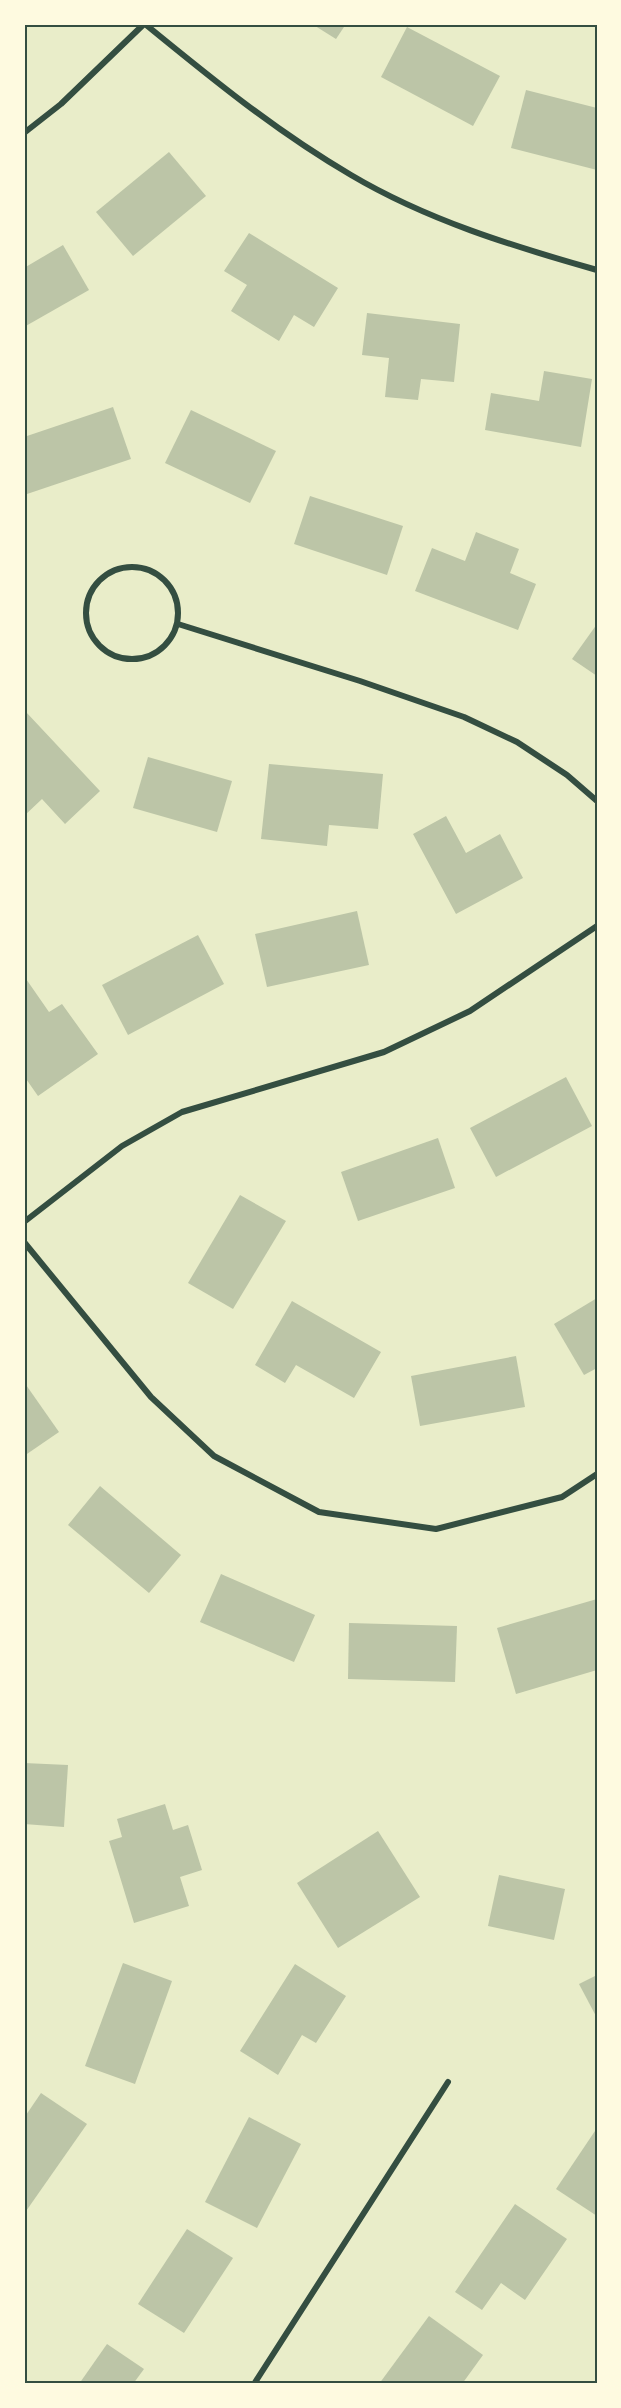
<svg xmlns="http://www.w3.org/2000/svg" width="621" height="2408" font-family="Manrope,sans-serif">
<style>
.building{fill:#bcc5a7}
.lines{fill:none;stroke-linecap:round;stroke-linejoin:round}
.minor{stroke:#344e41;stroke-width:6}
.neatline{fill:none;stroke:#344e41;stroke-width:2}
</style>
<rect width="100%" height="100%" fill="#e9edc9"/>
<g class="building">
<polygon points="312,24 346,24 336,39"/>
<polygon points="407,27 500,76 473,126 381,77"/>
<polygon points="526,90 597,108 597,170 511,148"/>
<polygon points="169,152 206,196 133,256 96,212"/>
<polygon points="249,233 338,288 314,327 294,315 279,341 231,311 247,285 224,271"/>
<polygon points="63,245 89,290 24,327 24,268"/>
<polygon points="367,313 460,324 454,382 421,379 418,400 385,397 389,358 362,355"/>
<polygon points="544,371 592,379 581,447 485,430 491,393 539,401"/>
<polygon points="113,407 131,459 27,494 24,485 24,437"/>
<polygon points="191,410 276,451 250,503 165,463"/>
<polygon points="310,496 403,526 387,575 294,544"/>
<polygon points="476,532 519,549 510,573 536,584 518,630 415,591 432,548 465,561"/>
<polygon points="597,624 597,676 572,659"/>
<polygon points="26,712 100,791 65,824 42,799 24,816 24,715"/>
<polygon points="148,757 232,781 217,832 133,808"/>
<polygon points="269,764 383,774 378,829 329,825 327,846 261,839"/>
<polygon points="446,816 466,853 500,834 523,878 456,914 413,834"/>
<polygon points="357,911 369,965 267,987 255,934"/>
<polygon points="198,935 224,984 128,1035 102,985"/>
<polygon points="24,976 49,1012 62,1004 98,1054 38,1096 24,1076"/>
<polygon points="566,1077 592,1126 496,1177 470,1128"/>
<polygon points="438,1138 455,1188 358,1221 341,1172"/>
<polygon points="240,1195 286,1221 233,1309 188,1283"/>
<polygon points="597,1298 597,1368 584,1375 554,1324"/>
<polygon points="292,1301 381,1352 354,1398 296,1365 285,1383 255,1365"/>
<polygon points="516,1356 525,1407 420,1426 411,1376"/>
<polygon points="24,1382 59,1432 24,1456"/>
<polygon points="100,1486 181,1555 149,1593 68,1525"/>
<polygon points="221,1574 315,1615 294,1662 200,1622"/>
<polygon points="597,1599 597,1670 516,1694 497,1628"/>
<polygon points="349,1623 457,1626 455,1682 348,1679"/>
<polygon points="24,1763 68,1765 64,1827 24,1824"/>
<polygon points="165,1804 173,1830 188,1825 202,1870 180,1877 189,1906 134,1923 109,1841 122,1837 117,1819"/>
<polygon points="378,1831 420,1897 338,1948 297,1883"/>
<polygon points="499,1875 565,1889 554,1940 488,1926"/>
<polygon points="123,1963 172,1981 135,2084 85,2066"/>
<polygon points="295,1964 346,1996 316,2043 302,2035 278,2075 240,2051"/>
<polygon points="597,1975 597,2018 579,1984"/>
<polygon points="41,2093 87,2124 24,2214 24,2118"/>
<polygon points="249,2117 301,2144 257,2228 205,2202"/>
<polygon points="597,2128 597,2216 556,2189"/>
<polygon points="515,2204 567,2239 525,2300 501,2283 482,2310 455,2292"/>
<polygon points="187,2229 233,2258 184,2333 138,2304"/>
<polygon points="429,2316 483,2355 462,2384 379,2384"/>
<polygon points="107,2344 144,2369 133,2384 79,2384"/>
</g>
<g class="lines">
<g class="minor">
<path d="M 145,24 C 211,78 277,132 351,175 C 427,220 512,246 597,270"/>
<polyline points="24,133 61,104 144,24"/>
<circle cx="132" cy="613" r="46"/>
<polyline points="178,624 360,681 464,717 517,742 567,775 597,801"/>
<polyline points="24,1222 122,1146 182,1112 384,1052 470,1011 597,926"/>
<polyline points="24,1242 151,1397 214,1456 319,1512 436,1529 562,1497 597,1474"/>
<polyline points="254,2384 448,2082"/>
</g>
</g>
<rect width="621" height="2408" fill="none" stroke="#fefae0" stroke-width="51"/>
<rect x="26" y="26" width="570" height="2356" class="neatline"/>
</svg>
